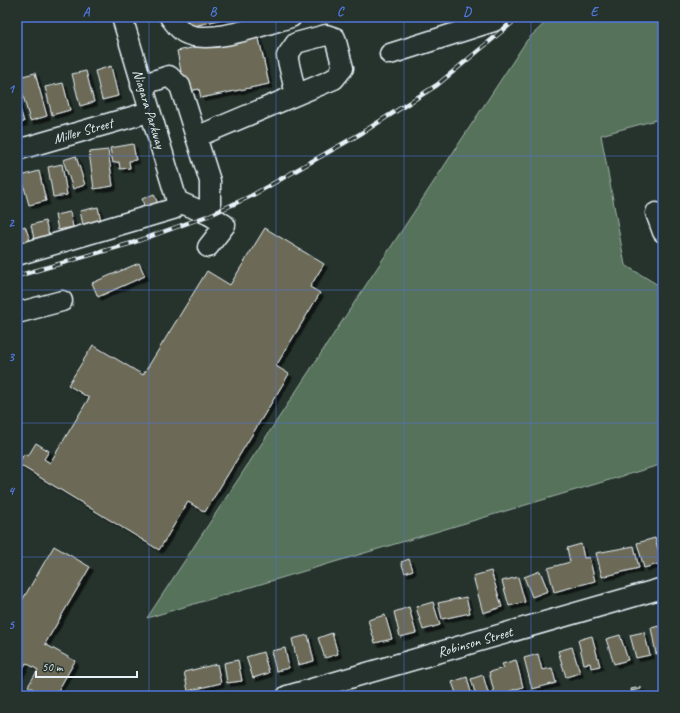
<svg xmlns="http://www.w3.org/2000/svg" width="680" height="713" font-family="Caveat,sans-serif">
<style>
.green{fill:#56725a;stroke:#9fb2a9}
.building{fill:#6c6b56;stroke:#e8f1f8;filter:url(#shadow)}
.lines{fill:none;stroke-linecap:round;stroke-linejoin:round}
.minor-casing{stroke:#e8f1f8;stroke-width:23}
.minor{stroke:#26332d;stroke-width:20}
.rail-casing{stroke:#e8f1f8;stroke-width:4.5}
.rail{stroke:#26332d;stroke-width:3;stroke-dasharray:9;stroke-linecap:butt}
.grid{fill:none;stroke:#5077e0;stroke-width:1;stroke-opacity:0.55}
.labels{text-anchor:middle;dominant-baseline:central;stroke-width:3;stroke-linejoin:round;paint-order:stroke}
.street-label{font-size:14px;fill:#e8f1f8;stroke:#26332d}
.neatline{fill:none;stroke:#5077e0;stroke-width:1.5}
.grid-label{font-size:13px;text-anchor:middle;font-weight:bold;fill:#5077e0}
</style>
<defs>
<filter id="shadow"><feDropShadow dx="3.5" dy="3.5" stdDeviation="0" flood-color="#0009"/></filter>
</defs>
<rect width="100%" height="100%" fill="#26332d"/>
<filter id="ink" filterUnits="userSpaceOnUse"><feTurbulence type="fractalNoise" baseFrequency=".025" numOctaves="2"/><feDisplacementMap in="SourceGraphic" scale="8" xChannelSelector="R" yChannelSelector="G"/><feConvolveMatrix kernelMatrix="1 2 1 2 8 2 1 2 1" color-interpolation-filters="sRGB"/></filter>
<g filter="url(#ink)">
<polygon class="green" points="551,17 663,17 663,118 601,135 625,265 663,288 663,464 147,618 527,40"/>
<g class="building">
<polygon points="187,17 231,17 190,27"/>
<polygon points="258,34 269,84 201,98 199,89 185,92 177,51"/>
<polygon points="111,66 118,96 102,100 95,71"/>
<polygon points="86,71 94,102 80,106 72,74"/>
<polygon points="35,73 47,116 30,121 18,77"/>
<polygon points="63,83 70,110 52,115 45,87"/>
<polygon points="17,98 24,122 17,124"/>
<polygon points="133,144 136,160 129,161 130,168 120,169 119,162 113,163 110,148"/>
<polygon points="108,150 113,186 94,189 89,152"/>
<polygon points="76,156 85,185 73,189 63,160"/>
<polygon points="62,164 67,195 53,197 48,167"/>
<polygon points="39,171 46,201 29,205 21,176"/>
<polygon points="154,194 158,204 145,209 142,199"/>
<polygon points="98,207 101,221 83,225 80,211"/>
<polygon points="70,212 73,227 58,230 55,215"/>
<polygon points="45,221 49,235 34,239 31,225"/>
<polygon points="25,226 30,240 17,244 17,229"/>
<polygon points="265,228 324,264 310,287 320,293 276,366 289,374 205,512 188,502 159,550 18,464 24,454 28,456 36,443 49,451 44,459 50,463 89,398 68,385 93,345 143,375 207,271 230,285"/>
<polygon points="139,263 145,276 98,297 92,283"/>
<polygon points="655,538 662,563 644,568 637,543"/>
<polygon points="581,544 584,558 589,557 595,581 554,592 548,568 570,562 567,548"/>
<polygon points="54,546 90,567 45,644 75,661 55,696 45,696 28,686 38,670 26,663 17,679 17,609"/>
<polygon points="634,546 639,568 602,577 596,553"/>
<polygon points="409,559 413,570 405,573 401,562"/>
<polygon points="491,571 502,607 483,613 473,576"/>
<polygon points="540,571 548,591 532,597 524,577"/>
<polygon points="518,577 525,602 509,606 502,581"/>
<polygon points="466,597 470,613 442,619 438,603"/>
<polygon points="433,602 440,625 423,630 416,607"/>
<polygon points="409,607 416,633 400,637 394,612"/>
<polygon points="385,615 392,639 375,643 368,620"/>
<polygon points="663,625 663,653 656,654 651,628"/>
<polygon points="644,632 650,655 636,658 630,635"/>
<polygon points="332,633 338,654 325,658 318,638"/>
<polygon points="308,635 314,661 298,665 292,639"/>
<polygon points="620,635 628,660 614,664 606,639"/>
<polygon points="592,636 600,666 591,668 590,663 584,664 578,640"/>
<polygon points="572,647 580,673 566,677 558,651"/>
<polygon points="285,648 289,668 276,671 271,651"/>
<polygon points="263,652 269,673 253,678 246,657"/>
<polygon points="538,654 542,670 552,668 556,683 532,689 524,658"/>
<polygon points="238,660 242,681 227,683 224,663"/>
<polygon points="516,660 523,687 510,691 511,696 495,696 489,672 504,668 502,664"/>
<polygon points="217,664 221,683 188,691 184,672"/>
<polygon points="483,675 489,696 476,696 471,679"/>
<polygon points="467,677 472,696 457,696 452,682"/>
<polygon points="641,687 641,689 632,691 633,695 644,693 645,696 632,696 631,689"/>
</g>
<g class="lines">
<g class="minor-casing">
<g id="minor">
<path d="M 170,17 C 174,22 179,30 185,33 C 209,46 266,24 291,17"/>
<polyline points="390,54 494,21 499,17"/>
<polyline points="141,85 169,76 180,86 210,181 210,215"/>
<polyline points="196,137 334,79 343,68 335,38 326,35 296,43 287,56 296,95"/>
<polyline points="17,150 149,112"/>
<polyline points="177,201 210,215 225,225 208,247"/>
<polyline points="656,213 663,232"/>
<polyline points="17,255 173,209 177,201 122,17"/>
<polyline points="17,313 62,301"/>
<polyline points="287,696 663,588"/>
</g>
</g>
<use href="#minor" class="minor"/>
<g class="rail-casing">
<polyline id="rail" points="17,276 132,243 210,215 251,196 360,134 437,85 519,17"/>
</g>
<use href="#rail" class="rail"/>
</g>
</g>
<path class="grid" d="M 149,17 L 149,696M 276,17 L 276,696M 404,17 L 404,696M 531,17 L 531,696M 17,156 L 663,156M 17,290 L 663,290M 17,423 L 663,423M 17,557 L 663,557"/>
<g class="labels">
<g class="street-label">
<text transform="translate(149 109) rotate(73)">Niagara Parkway</text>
<text transform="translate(83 131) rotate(-16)">Miller Street</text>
<text transform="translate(475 642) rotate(-16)">Robinson Street</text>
</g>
</g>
<rect width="680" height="713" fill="none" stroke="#26332d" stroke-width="44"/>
<path d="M36 671v6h101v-6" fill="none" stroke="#e8f1f8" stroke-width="2"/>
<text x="42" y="671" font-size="12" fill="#e8f1f8" stroke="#26332d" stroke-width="3" paint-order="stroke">50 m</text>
<rect x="22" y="22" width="636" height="669" class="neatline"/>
<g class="grid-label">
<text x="86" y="16">A</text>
<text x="213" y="16">B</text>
<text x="340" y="16">C</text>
<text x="467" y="16">D</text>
<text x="594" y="16">E</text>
<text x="11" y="93">1</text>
<text x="11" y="227">2</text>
<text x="11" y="361">3</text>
<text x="11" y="495">4</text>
<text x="11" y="629">5</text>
</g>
</svg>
